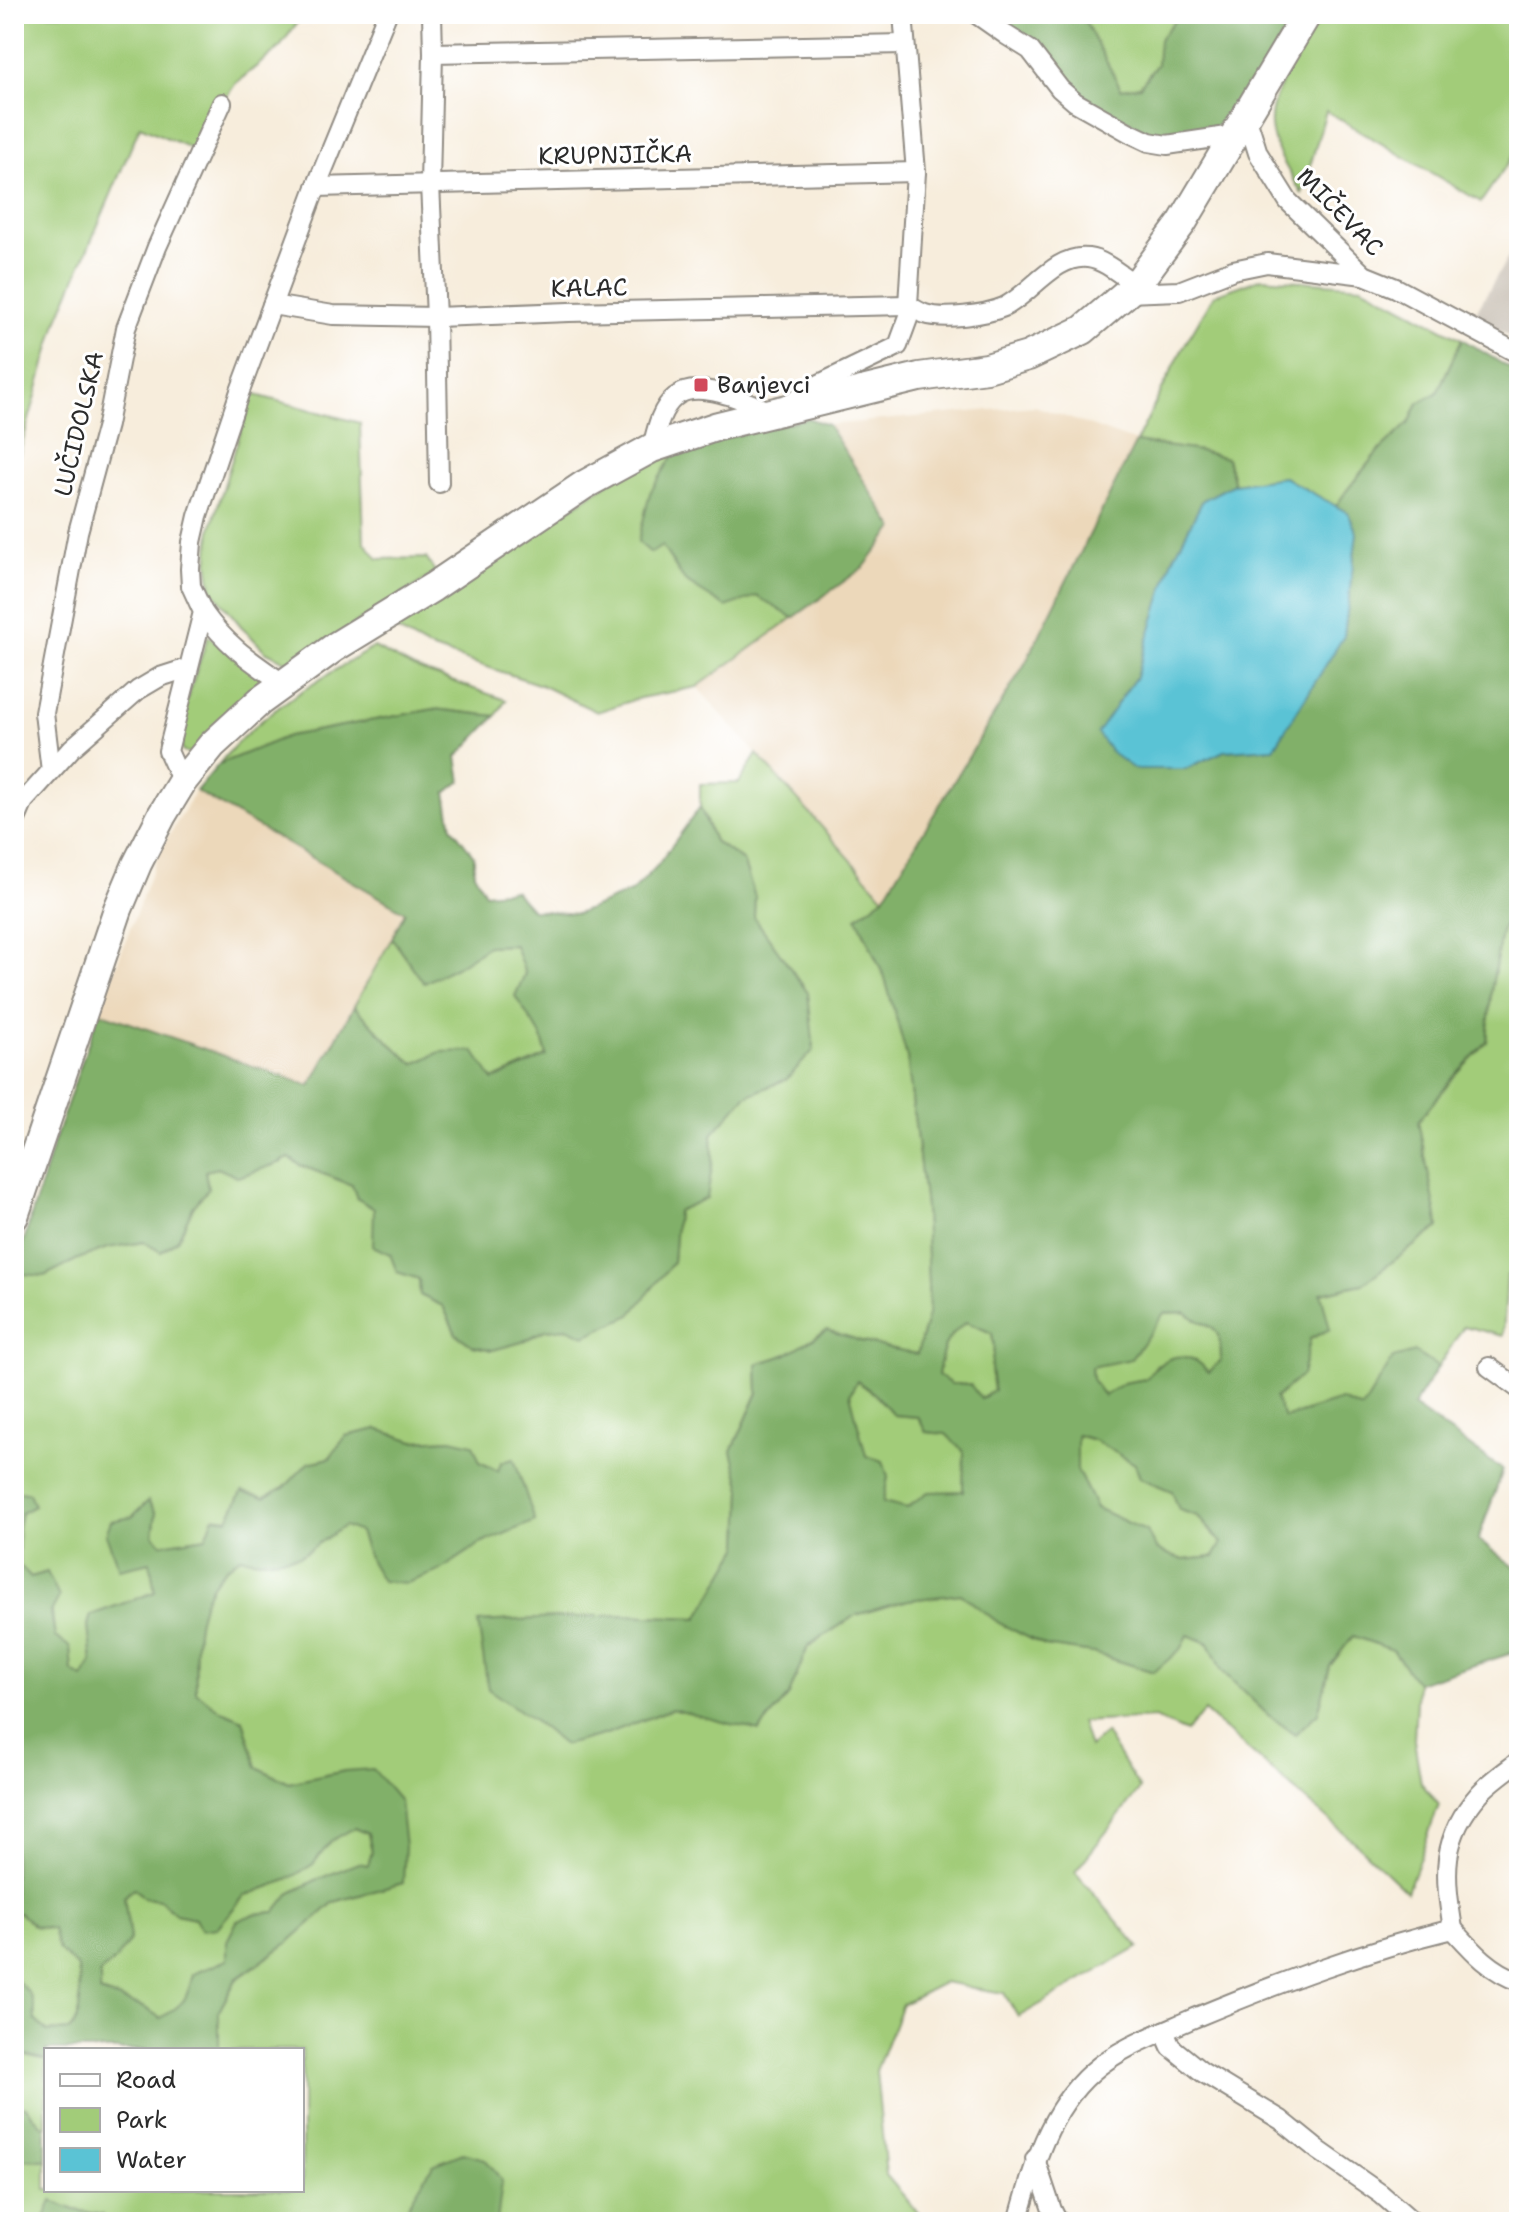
<svg xmlns="http://www.w3.org/2000/svg" width="1533" height="2236" font-family="'Shantell Sans',sans-serif">
<style>
.built{fill:#ecd8ba}
.industrial{fill:#cbc3b8}
.green{fill:#a2cc79;stroke:#667c52;stroke-width:2}
.forest{fill:#81b069;stroke:#566e4a;stroke-width:2;fill-rule:evenodd}
.water{fill:#5ac3d5;stroke:#427780;stroke-width:2}
.lines{fill:none;stroke-linecap:round;stroke-linejoin:round}
.minor-casing{stroke:#918c84;stroke-width:22}
.primary-casing{stroke:#918c84;stroke-width:32}
.minor{stroke:#fff;stroke-width:18}
.primary{stroke:#fff;stroke-width:28}
.poi-dot{fill:#d1495b;stroke:#fff;stroke-width:3}
.labels{text-anchor:middle;dominant-baseline:central;stroke-width:6;stroke-linejoin:round;paint-order:stroke}
.street-label{font-size:24px;fill:#2b2b2b;stroke:#fff}
.poi-label{font-size:24px;fill:#2b2b2b;stroke:#fff;text-anchor:start}
</style>
<rect width="100%" height="100%" fill="#fff"/>
<filter id="ink" filterUnits="userSpaceOnUse"><feTurbulence type="fractalNoise" baseFrequency=".0125" numOctaves="2"/><feDisplacementMap in="SourceGraphic" scale="16" xChannelSelector="R" yChannelSelector="G"/><feConvolveMatrix kernelMatrix="1 2 1 2 8 2 1 2 1" color-interpolation-filters="sRGB"/></filter>
<filter id="wash" filterUnits="userSpaceOnUse"><feTurbulence type="fractalNoise" baseFrequency=".006" numOctaves="4" result="noise"/><feDisplacementMap in="SourceGraphic" scale="32" xChannelSelector="R" yChannelSelector="G"/><feGaussianBlur stdDeviation="1.8" result="paint"/><feColorMatrix in="noise" values="0 0 0 0 0 0 0 0 0 0 0 0 0 0 0 0 0 1.4 0 .05"/><feComposite in="paint" operator="in"/></filter>
<g filter="url(#wash)">
<rect width="100%" height="100%" fill="#f7eddc"/>
<g class="built">
<polygon points="1035,406 1136,442 1026,662 884,897 697,687 864,567 894,528 828,425"/>
<polygon points="196,791 406,912 310,1087 99,1012 159,852"/>
</g>
<polygon class="industrial" points="1517,242 1519,242 1519,342 1474,315"/>
<g class="green">
<polygon points="14,14 303,14 280,47 235,84 222,103 199,152 140,126 58,319 14,472"/>
<polygon points="1081,14 1184,14 1177,16 1160,40 1157,64 1140,86 1121,89"/>
<path d="M 1322,14 L 1519,14 L 1519,147 L 1481,202 L 1326,111 L 1302,194 C 1291,175 1273,149 1271,126 C 1268,91 1305,43 1322,14 Z"/>
<polygon points="1262,278 1362,286 1462,339 1437,393 1418,403 1410,422 1376,454 1347,490 1336,506 1284,477 1234,484 1227,458 1200,451 1136,442 1184,346 1214,295"/>
<polygon points="252,394 360,423 364,541 378,559 426,558 436,573 291,664 265,651 241,626 212,590 208,564 211,528"/>
<polygon points="677,449 662,546 685,581 757,596 793,618 697,687 640,698 597,712 541,685 427,647 391,627 625,472"/>
<path d="M 208,636 L 264,680 L 262,691 L 192,754 L 183,752 C 173,728 200,663 208,636 Z"/>
<path d="M 374,647 L 414,668 L 506,700 L 496,716 L 434,709 L 288,736 L 219,764 C 258,713 319,680 374,647 Z"/>
<path d="M 757,754 L 884,897 L 857,918 L 885,978 L 907,1057 L 925,1207 L 929,1311 L 917,1355 L 867,1343 L 827,1330 L 785,1355 L 757,1364 L 758,1392 L 732,1451 L 742,1489 L 740,1546 L 698,1618 L 621,1615 L 479,1622 L 533,1720 L 564,1745 L 606,1734 L 672,1709 L 759,1731 L 789,1695 L 808,1647 L 856,1615 L 908,1600 L 961,1594 L 999,1623 L 1045,1646 L 1093,1653 L 1154,1672 L 1188,1635 L 1209,1644 L 1222,1671 L 1267,1714 L 1295,1734 L 1318,1713 L 1330,1666 L 1353,1636 L 1393,1650 L 1417,1683 L 1414,1740 L 1421,1783 L 1439,1805 L 1407,1892 L 1362,1849 L 1204,1711 L 1186,1732 L 1155,1718 L 1081,1722 L 1089,1747 L 1105,1733 L 1140,1789 L 1075,1872 L 1139,1947 L 1018,2017 L 1004,1993 L 943,1983 L 902,2004 L 876,2071 L 886,2175 L 926,2222 L 497,2222 L 497,2216 L 416,2195 L 402,2215 L 403,2222 L 107,2222 L 102,2215 L 75,2210 L 53,2202 L 43,2222 L 14,2222 L 14,2156 L 23,2159 L 46,2160 L 46,2190 L 302,2190 L 302,2050 L 219,2050 L 219,2011 L 236,1980 L 288,1943 L 334,1902 L 403,1883 L 345,1771 L 289,1783 L 257,1767 L 243,1720 L 220,1710 L 196,1693 C 195,1655 192,1610 217,1578 C 223,1570 232,1563 240,1557 L 261,1560 L 327,1537 L 344,1525 L 360,1532 L 370,1561 L 439,1571 L 480,1544 L 535,1521 L 498,1471 L 480,1462 L 451,1439 L 414,1441 L 377,1429 L 346,1436 L 329,1458 L 308,1464 L 284,1488 L 228,1519 L 213,1518 L 207,1537 L 162,1544 L 153,1535 L 156,1513 L 148,1501 L 132,1517 L 111,1522 L 150,1562 L 155,1592 L 91,1615 L 88,1625 L 92,1663 L 83,1678 L 72,1672 L 70,1647 L 55,1637 L 47,1572 L 31,1577 L 19,1565 L 18,1527 L 21,1512 L 34,1506 L 29,1493 L 14,1492 L 14,1273 L 44,1276 L 78,1259 L 107,1248 L 144,1242 L 161,1252 L 178,1239 L 193,1207 L 208,1189 L 205,1171 L 218,1168 L 238,1177 L 279,1163 L 289,1157 L 300,1165 L 352,1185 L 357,1198 L 374,1209 L 397,1272 L 419,1279 L 420,1295 L 443,1306 L 456,1334 L 473,1346 L 493,1350 L 521,1342 L 544,1330 L 567,1328 L 673,1262 L 677,1211 L 713,1161 L 712,1134 L 746,1096 L 787,1079 L 808,993 L 754,917 L 755,897 L 743,861 L 714,841 L 700,807 L 700,784 L 739,783 Z"/>
<polygon points="1519,889 1519,1275 1507,1275 1503,1336 1464,1326 1438,1367 1415,1352 1362,1409 1341,1400 1283,1418 1275,1398 1302,1375 1321,1293 1362,1284 1439,1227 1418,1121 1457,1073 1487,1042 1491,992 1501,932"/>
<polygon points="392,938 424,983 456,967 488,946 515,945 525,974 516,996 542,1037 547,1056 492,1080 440,1052 414,1064 390,1043 354,1006"/>
<path d="M 1185,1312 C 1211,1332 1221,1319 1221,1360 L 1209,1372 L 1157,1364 L 1146,1379 L 1123,1383 L 1104,1396 L 1092,1379 L 1091,1366 L 1150,1330 L 1164,1313 Z"/>
<path d="M 966,1322 L 992,1333 L 994,1347 L 991,1369 L 994,1390 L 981,1399 L 951,1384 L 938,1375 C 943,1346 943,1341 966,1322 Z"/>
<polygon points="856,1381 875,1394 894,1415 918,1417 926,1432 946,1434 965,1452 963,1492 928,1492 907,1508 882,1502 888,1477 883,1461 866,1456 850,1394"/>
<polygon points="1077,1435 1094,1440 1135,1464 1140,1478 1172,1491 1180,1510 1197,1516 1222,1544 1214,1557 1183,1560 1157,1550 1146,1531 1096,1508 1077,1470"/>
<path d="M 354,1828 L 368,1834 L 372,1852 L 368,1865 L 316,1880 L 289,1894 L 275,1912 L 254,1914 L 227,1941 L 227,1960 L 193,1974 C 186,2002 186,2003 161,2018 L 145,2008 L 100,1992 L 100,1973 L 117,1959 L 130,1939 L 124,1897 L 134,1888 L 144,1898 L 160,1900 L 176,1914 L 195,1918 L 217,1928 L 244,1896 L 287,1880 L 313,1864 L 331,1841 Z"/>
<path d="M 14,1913 L 20,1913 L 34,1926 L 53,1929 L 58,1949 L 78,1968 C 80,1988 84,2015 70,2030 L 47,2032 L 35,2020 C 34,1998 32,1993 14,1980 Z"/>
<polygon points="14,2052 46,2060 46,2126 43,2127 26,2108 14,2104"/>
</g>
<g class="forest">
<polygon points="994,14 1081,14 1121,89 1140,86 1157,64 1159,40 1178,16 1296,14 1235,115 1210,129 1154,135 1098,105 1071,87 1034,41"/>
<path d="M 1462,339 L 1519,374 L 1519,889 L 1501,932 L 1491,992 L 1487,1042 L 1457,1073 L 1418,1121 L 1439,1227 L 1362,1284 L 1321,1293 L 1330,1329 L 1310,1339 L 1302,1375 L 1275,1398 L 1284,1418 L 1341,1400 L 1362,1409 L 1393,1358 L 1415,1352 L 1438,1367 L 1413,1406 L 1503,1470 L 1478,1540 L 1519,1570 L 1519,1651 L 1417,1683 L 1393,1650 L 1353,1636 L 1330,1666 L 1318,1713 L 1295,1734 L 1267,1714 L 1222,1671 L 1209,1643 L 1188,1635 L 1182,1648 L 1154,1672 L 1093,1653 L 1045,1646 L 999,1623 L 961,1594 L 908,1600 L 856,1615 L 808,1646 L 789,1695 L 759,1731 L 672,1709 L 606,1734 L 564,1745 L 533,1720 L 488,1689 L 478,1622 L 621,1615 L 698,1618 L 740,1546 L 742,1489 L 732,1451 L 758,1393 L 757,1364 L 785,1355 L 827,1330 L 867,1343 L 917,1354 L 929,1311 L 925,1207 L 907,1057 L 885,978 L 857,917 L 884,897 L 1026,662 L 1136,442 L 1200,451 L 1227,458 L 1234,484 L 1203,500 L 1173,559 L 1136,677 L 1116,705 L 1185,769 L 1224,751 L 1274,748 L 1344,635 L 1357,533 L 1348,513 L 1336,506 L 1347,490 L 1376,454 L 1410,422 L 1418,403 L 1437,393 ZM 1185,1312 C 1211,1332 1221,1319 1221,1360 L 1209,1372 C 1187,1347 1165,1354 1146,1379 L 1123,1383 L 1104,1396 L 1092,1379 L 1091,1367 L 1131,1359 L 1164,1313 ZM 966,1322 L 992,1333 L 994,1347 L 991,1369 L 994,1390 L 981,1399 L 970,1384 L 951,1384 L 938,1375 C 943,1346 943,1341 966,1322 ZM 857,1381 L 875,1394 L 894,1415 L 918,1417 L 926,1432 L 946,1434 L 964,1452 L 963,1491 L 928,1492 L 907,1508 L 883,1502 L 888,1477 L 883,1461 L 866,1456 L 850,1394 ZM 1077,1435 L 1094,1440 L 1135,1464 L 1140,1478 L 1172,1491 L 1179,1510 L 1198,1516 L 1222,1543 L 1214,1557 L 1183,1560 L 1157,1550 L 1146,1531 L 1096,1508 L 1077,1470 Z"/>
<polygon points="808,418 828,425 894,528 864,567 793,618 757,596 726,607 685,581 662,546 651,553 638,542 650,493 677,449"/>
<polygon points="434,709 496,716 457,757 461,781 446,793 452,827 474,856 474,873 485,893 514,890 532,910 577,914 633,891 657,866 700,807 714,841 743,861 755,897 754,917 808,993 814,1050 787,1079 746,1096 712,1134 713,1161 707,1198 677,1211 673,1262 631,1315 585,1336 567,1328 545,1330 522,1342 493,1350 473,1346 456,1334 443,1306 420,1295 419,1279 397,1272 390,1254 373,1246 374,1209 357,1198 352,1185 300,1165 289,1158 279,1163 238,1177 218,1168 205,1171 208,1189 193,1207 178,1239 161,1252 144,1242 107,1248 78,1259 44,1276 14,1273 52,1148 99,1012 310,1086 354,1006 390,1043 414,1064 440,1052 474,1051 493,1080 547,1056 542,1037 515,996 525,974 515,945 488,946 456,967 424,983 392,938 405,912 196,791 219,764 288,736"/>
<path d="M 377,1429 L 414,1441 L 451,1439 L 473,1444 L 480,1462 L 498,1471 L 501,1462 L 514,1459 L 535,1521 L 480,1544 L 439,1571 L 407,1583 L 382,1581 L 370,1561 L 360,1532 L 344,1526 L 300,1556 L 261,1560 L 240,1557 C 232,1563 223,1570 217,1578 C 192,1610 195,1654 196,1692 L 220,1710 L 243,1720 L 257,1767 L 289,1783 L 345,1771 L 373,1769 L 400,1801 L 405,1847 L 403,1883 L 334,1902 L 288,1943 L 236,1979 L 219,2011 L 219,2050 L 46,2050 L 46,2060 L 14,2052 L 14,1979 C 32,1993 34,1998 35,2020 L 48,2032 L 70,2030 C 84,2015 80,1988 78,1968 L 58,1949 L 53,1929 L 34,1926 L 20,1913 L 14,1913 L 14,1492 L 29,1493 L 34,1506 L 21,1513 L 18,1527 L 19,1565 L 31,1577 L 47,1572 L 59,1597 L 51,1612 L 55,1637 L 70,1647 L 72,1672 L 83,1678 L 92,1662 L 88,1625 L 91,1615 L 155,1592 L 150,1562 L 119,1569 L 106,1534 L 111,1521 L 132,1517 L 148,1501 L 156,1513 L 153,1535 L 162,1544 L 206,1537 L 214,1517 L 228,1519 L 242,1492 L 264,1497 L 284,1488 L 308,1463 L 330,1458 L 346,1436 ZM 354,1828 L 368,1834 L 372,1852 L 368,1865 L 358,1863 L 316,1880 L 289,1894 L 275,1912 L 254,1914 L 237,1921 L 227,1941 L 227,1960 L 193,1974 C 187,2000 184,2004 161,2018 L 145,2008 L 100,1992 L 100,1973 L 117,1959 L 130,1939 L 124,1897 L 134,1888 L 144,1898 L 160,1900 L 176,1914 L 195,1918 L 201,1930 L 217,1928 L 244,1896 L 287,1880 L 313,1864 L 331,1841 Z"/>
<polygon points="14,2104 26,2107 43,2127 46,2126 46,2160 23,2159 14,2156"/>
<polygon points="463,2153 485,2159 502,2181 497,2222 403,2222 402,2215 433,2165"/>
<polygon points="52,2201 75,2210 103,2215 107,2222 39,2222 43,2222"/>
</g>
<polygon class="water" points="1284,477 1348,513 1357,533 1344,636 1274,748 1224,751 1185,769 1134,769 1112,753 1097,733 1136,677 1173,559 1203,500 1234,484"/>
</g>
<g filter="url(#ink)">
<g class="lines">
<g class="minor-casing">
<g id="minor">
<polyline points="432,14 433,53 430,184 436,317 439,483"/>
<path d="M 903,14 L 916,172 L 908,305 C 913,308 919,312 925,314 C 944,320 985,315 1004,307 C 1031,294 1055,254 1088,258 C 1105,260 1122,276 1136,285"/>
<polyline points="976,14 1006,35 1030,50 1060,89 1075,102 1130,133 1149,142 1167,145 1234,135"/>
<polyline points="433,53 905,44"/>
<polyline points="1246,115 1258,153 1288,201 1364,275 1396,288 1519,354"/>
<polyline points="316,187 916,172"/>
<polyline points="1127,293 1179,291 1233,270 1267,263 1364,275"/>
<polyline points="272,305 333,315 436,317 569,312 908,305"/>
<polyline points="790,405 807,390 898,346 912,308"/>
<path d="M 652,448 C 656,432 660,409 675,397 C 697,378 748,402 771,412"/>
<path d="M 203,612 C 227,646 251,661 284,684"/>
<polyline points="51,771 44,713 78,532 107,425 126,328 157,247 222,103"/>
<polyline points="182,782 168,751 203,612 191,586 190,569 192,542 198,516 240,391 316,187 387,14"/>
<polyline points="14,824 24,801 72,748 138,690 160,677 188,668"/>
<polyline points="1489,1367 1519,1389"/>
<path d="M 1453,1929 C 1444,1874 1440,1838 1480,1793 C 1491,1781 1506,1771 1519,1761"/>
<polyline points="1164,2031 1171,2047 1202,2072 1281,2120 1318,2150 1381,2194 1413,2222"/>
<polyline points="1035,2159 1052,2210 1058,2222"/>
<path d="M 1018,2222 C 1033,2167 1048,2111 1092,2072 C 1120,2047 1161,2033 1194,2018 C 1278,1983 1365,1950 1453,1929 C 1472,1950 1491,1972 1519,1981"/>
</g>
</g>
<g class="primary-casing">
<polyline id="primary" points="14,1216 118,909 137,864 162,815 182,782 212,745 260,701 335,647 433,587 584,485 652,448 718,426 919,377 987,368 1028,356 1083,330 1136,285 1182,223 1307,14"/>
</g>
<use href="#minor" class="minor"/>
<use href="#primary" class="primary"/>
</g>
</g>
<rect class="poi-dot" x="693" y="377" width="16" height="16" rx="4"/>
<g class="labels">
<g class="street-label">
<text transform="translate(615 155) rotate(-1)">KRUPNJIČKA</text>
<text transform="translate(1340 212) rotate(46)">MIČEVAC</text>
<text transform="translate(589 288) rotate(-1)">KALAC</text>
<text transform="translate(79 424) rotate(-77)">LUČIDOLSKA</text>
</g>
<g class="poi-label">
<text x="717" y="385">Banjevci</text>
</g>
</g>
<rect width="1533" height="2236" fill="none" stroke="#fff" stroke-width="48"/>
<rect x="44" y="2048" width="260" height="144" fill="#ffffff" stroke="#aaaaaa" stroke-width="2"/>
<rect x="60" y="2074" width="40" height="12" fill="#ffffff" stroke="#aaaaaa" stroke-width="2"/>
<text x="116" y="2088" font-size="24" fill="#2b2b2b">Road</text>
<rect x="60" y="2108" width="40" height="24" fill="#a2cc79" stroke="#aaaaaa" stroke-width="2"/>
<text x="116" y="2128" font-size="24" fill="#2b2b2b">Park</text>
<rect x="60" y="2148" width="40" height="24" fill="#5ac3d5" stroke="#aaaaaa" stroke-width="2"/>
<text x="116" y="2168" font-size="24" fill="#2b2b2b">Water</text>
</svg>
